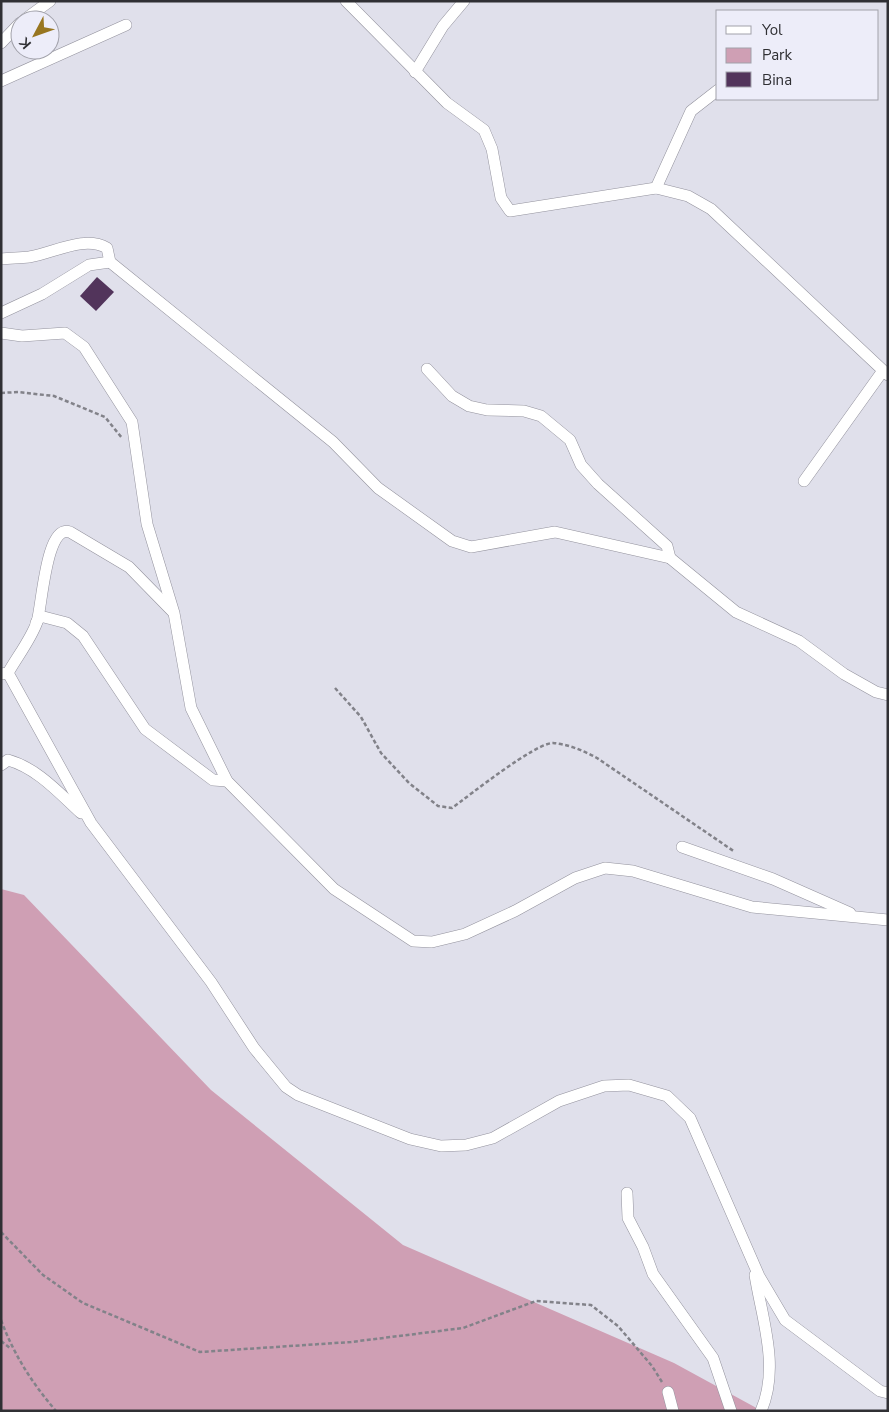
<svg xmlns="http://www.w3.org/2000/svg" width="889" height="1412" font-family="'Nunito Sans',sans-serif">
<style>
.green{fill:#cf9fb4}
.building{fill:#52345b}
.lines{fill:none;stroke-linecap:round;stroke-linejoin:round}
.street-casing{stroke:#93929d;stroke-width:12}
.path{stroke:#828289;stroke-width:2.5;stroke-dasharray:4 2.5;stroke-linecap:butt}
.street{stroke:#fff;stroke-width:11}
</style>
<rect width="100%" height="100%" fill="#e0e0eb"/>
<polygon class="green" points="1,889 24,895 211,1090 403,1245 674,1363 762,1411 1,1411"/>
<polygon class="building" points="97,277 114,292 96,311 80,296"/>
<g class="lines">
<g class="street-casing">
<g id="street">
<polyline points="346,1 447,103 484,130 492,149 501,198 510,211 656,188 688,196 711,209 888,375"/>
<polyline points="24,20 50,1"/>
<polyline points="1,43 20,23"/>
<polyline points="415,72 443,26 464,1"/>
<polyline points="1,81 126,25"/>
<polyline points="656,188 691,111 718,90"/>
<path d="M 1,259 C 11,258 20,258 29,257 C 54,253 84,235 107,248 L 110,262 L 333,442 L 378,488 L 452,541 L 471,547 L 555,532 L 670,558 L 736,612 L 799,641 L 844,674 L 876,692 L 888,695"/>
<polyline points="1,313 42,294 89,265 110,262"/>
<polyline points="1,333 22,336 65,333 84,347 132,422 147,524 174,613 191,708 227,781 334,889 413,941 432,942 465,934 515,911 575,878 605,868 633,871 752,907 888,920"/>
<polyline points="427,369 452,396 469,406 487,410 524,411 541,416 570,440 581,465 598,484 667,546 670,558"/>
<polyline points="804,481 882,372"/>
<polyline points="36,623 40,616 67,623 83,636 145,729 213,780 227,781"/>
<polyline points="8,673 91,823 211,982 254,1048 286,1087 298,1095 410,1139 441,1146 466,1145 493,1138 559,1101 604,1086 629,1085 667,1096 690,1118 759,1276 785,1320 880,1391 888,1393"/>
<path d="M 1,674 L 8,673 C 17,657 31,639 37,622 C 42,606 46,523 70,532 L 129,567 L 173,612"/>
<path d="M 1,765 L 8,760 C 37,768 59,793 81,813"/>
<polyline points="682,847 773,879 850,913"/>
<polyline points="627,1193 628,1218 643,1247 653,1274 713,1358 731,1411"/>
<path d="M 755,1275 C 762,1319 780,1367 761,1411"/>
<polyline points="668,1392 673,1411"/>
</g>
</g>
<g class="path">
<polyline points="1,393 18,392 54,396 105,417 122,438"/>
<path d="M 335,688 L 361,717 L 381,753 L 409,783 L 438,806 L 452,808 C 470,795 535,743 553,743 C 568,744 584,751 597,758 L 735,852"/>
<polyline points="1,1232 43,1275 83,1303 200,1352 351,1342 463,1328 536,1301 591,1305 618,1326 652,1366 662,1382"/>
<path d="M 1,1320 C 14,1355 32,1383 56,1411"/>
<polyline points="1,1341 10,1348"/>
</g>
<use href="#street" class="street"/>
</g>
<rect width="889" height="1412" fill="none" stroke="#303034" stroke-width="5"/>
<rect x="716" y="10" width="162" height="90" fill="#ededf9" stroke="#a1a1aa"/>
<rect x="726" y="26" width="25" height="8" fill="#ffffff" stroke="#a1a1aa"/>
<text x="762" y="35" font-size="15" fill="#303034">Yol</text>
<rect x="726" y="48" width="25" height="15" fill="#cf9fb4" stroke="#a1a1aa"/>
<text x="762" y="60" font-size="15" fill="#303034">Park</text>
<rect x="726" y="72" width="25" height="15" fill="#52345b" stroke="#a1a1aa"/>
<text x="762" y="85" font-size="15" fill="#303034">Bina</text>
<g transform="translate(35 35) rotate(229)"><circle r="24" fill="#ededf9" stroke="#a1a1aa"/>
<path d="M0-4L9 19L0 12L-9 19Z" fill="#987620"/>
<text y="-8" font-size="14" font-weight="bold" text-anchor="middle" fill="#303034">K</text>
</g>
</svg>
